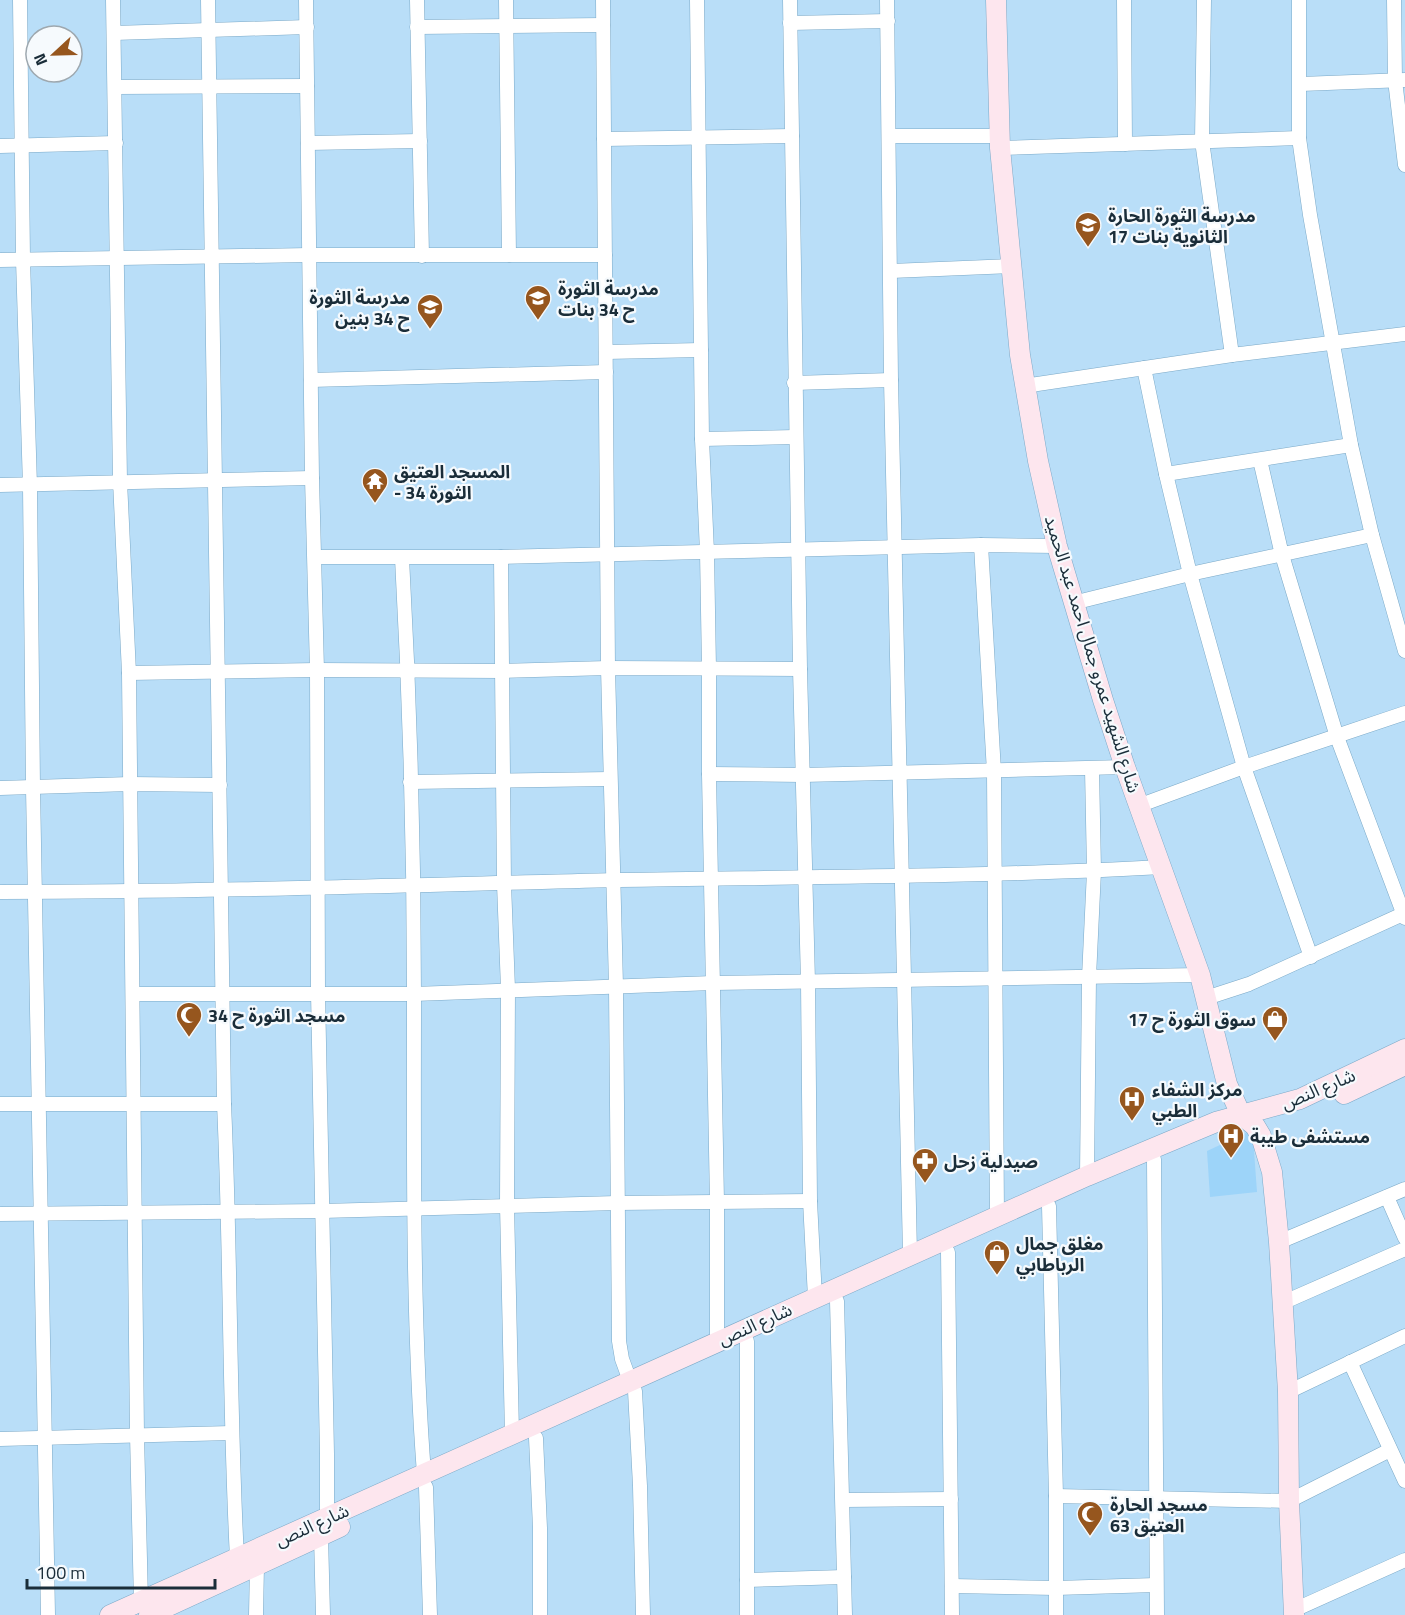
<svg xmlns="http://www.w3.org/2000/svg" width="1405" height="1615" font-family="'Titillium Web','Noto Sans Arabic',sans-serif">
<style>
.built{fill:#9dd4f9}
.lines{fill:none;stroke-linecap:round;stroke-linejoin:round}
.street-casing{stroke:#7ba9c7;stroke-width:15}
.secondary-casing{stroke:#7ba9c7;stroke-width:21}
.street{stroke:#fff;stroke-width:14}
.secondary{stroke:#fde6ee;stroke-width:20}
.labels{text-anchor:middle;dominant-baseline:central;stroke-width:4.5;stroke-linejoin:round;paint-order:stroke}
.poi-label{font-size:18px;font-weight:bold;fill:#1a2d39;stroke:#f6fafd;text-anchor:start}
.street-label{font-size:18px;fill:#1a2d39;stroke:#f6fafd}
</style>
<rect width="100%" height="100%" fill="#b9def8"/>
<polygon class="built" points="1248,1132 1253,1137 1257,1192 1210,1197 1207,1151"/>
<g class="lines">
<g class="street-casing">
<g id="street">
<polyline points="20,0 23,260 30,486 33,788 48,1615"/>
<polyline points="113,0 120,481 129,673 137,1435 141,1602"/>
<path d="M 208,0 L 224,1104 C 231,1255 229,1407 237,1558"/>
<polyline points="306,0 312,478 317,670 318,992 327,1454 327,1518"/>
<polyline points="417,0 422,256"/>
<polyline points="506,0 509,255"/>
<polyline points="603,0 608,668 616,986 619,1341 622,1359 630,1381"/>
<polyline points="697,0 702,439 707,552 709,669 709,774 717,1202 717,1341"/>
<polyline points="790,0 800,669 808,982 810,1201 815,1298"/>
<polyline points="887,0 891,380 910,1254"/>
<polyline points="1124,0 1125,144"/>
<polyline points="1204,0 1202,141 1232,355"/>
<polyline points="1299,0 1299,138 1310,215 1351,445 1372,535 1405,651"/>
<polyline points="1394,0 1395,80 1405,165"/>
<polyline points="790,23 888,21"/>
<polyline points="417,27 603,25"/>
<polyline points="114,33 307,27"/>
<polyline points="1301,84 1405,80"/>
<polyline points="115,87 307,86"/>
<polyline points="889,136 999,136"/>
<polyline points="604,139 792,136"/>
<polyline points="308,143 420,141"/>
<polyline points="0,146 116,143"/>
<polyline points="1000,148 1299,138"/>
<polyline points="0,260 309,255 605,255"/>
<polyline points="891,271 1012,266"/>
<polyline points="606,352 701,350"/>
<polyline points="1144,368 1166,474 1190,574 1244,767 1311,957"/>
<polyline points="311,380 606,372"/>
<polyline points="794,383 891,380"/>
<polyline points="1024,386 1232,355 1405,334"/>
<polyline points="702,439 795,437"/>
<polyline points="1260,460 1282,555 1337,737 1405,918"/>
<polyline points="1166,474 1351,445"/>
<polyline points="0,485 312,478"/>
<polyline points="981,545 994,772 997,1217"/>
<polyline points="315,557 501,557 981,545 1057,546"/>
<polyline points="501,557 504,884 508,989 507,1205 512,1434"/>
<path d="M 402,558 C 410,703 414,849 414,995 C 414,1155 412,1314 424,1474"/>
<polyline points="1073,603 1190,574 1372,535"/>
<polyline points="129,673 317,670 502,671 608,668 800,669"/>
<polyline points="709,774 803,775 1125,767"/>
<polyline points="410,782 610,779"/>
<polyline points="0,788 130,784 220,785"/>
<polyline points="1138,806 1244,767 1405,713"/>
<path d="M 0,892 C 206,892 413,885 619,880 C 800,877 981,877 1162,867"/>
<polyline points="133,994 414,994 713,983 1200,975"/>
<polyline points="1206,998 1249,984 1405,913"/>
<polyline points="0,1104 224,1104"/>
<polyline points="1154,1159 1157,1615"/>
<polyline points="1087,1176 1089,977 1094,871 1092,769"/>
<polyline points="1387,1197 1405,1238"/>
<polyline points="1049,1206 1056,1496 1056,1615"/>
<polyline points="0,1214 322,1211 617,1203 810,1201"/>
<polyline points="1279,1242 1405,1189"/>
<polyline points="948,1252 952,1615"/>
<polyline points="837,1301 845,1615"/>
<polyline points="1282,1303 1405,1249"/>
<polyline points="1350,1362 1405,1481"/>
<polyline points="635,1391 640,1486 643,1615"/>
<polyline points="1288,1392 1405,1336"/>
<polyline points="536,1438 540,1528 540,1615"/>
<polyline points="0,1439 231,1433"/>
<polyline points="426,1487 430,1615"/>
<polyline points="1056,1496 1289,1501 1390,1450"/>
<polyline points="843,1500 951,1499"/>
<polyline points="321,1536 323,1615"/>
<polyline points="747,1580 844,1577"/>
<polyline points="952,1586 1056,1588 1156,1585"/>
<polyline points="1294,1610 1405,1560"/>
<polyline points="256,1615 257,1565"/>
<polyline points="747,1615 747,1341"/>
</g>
</g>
<g class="secondary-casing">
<g id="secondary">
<polyline points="996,0 1000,148 1020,355 1038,461 1057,546 1103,700 1125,767 1200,975 1227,1084 1241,1115 1255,1126 1261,1136 1272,1172 1279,1242 1288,1392 1289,1501 1294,1615"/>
<polyline points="1344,1094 1405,1065"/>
<polyline points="110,1615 1087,1176 1216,1122 1300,1099 1405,1049"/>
<polyline points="149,1615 340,1527"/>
</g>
</g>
<use href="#street" class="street"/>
<use href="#secondary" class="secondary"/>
</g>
<defs>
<g id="school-pin" transform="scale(1.35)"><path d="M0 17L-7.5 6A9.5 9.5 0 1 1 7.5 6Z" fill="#96561e" stroke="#f6fafd"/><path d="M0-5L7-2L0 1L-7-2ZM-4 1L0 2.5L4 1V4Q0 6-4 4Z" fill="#fff"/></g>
<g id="temple-pin" transform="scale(1.35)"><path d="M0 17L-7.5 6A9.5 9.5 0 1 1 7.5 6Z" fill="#96561e" stroke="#f6fafd"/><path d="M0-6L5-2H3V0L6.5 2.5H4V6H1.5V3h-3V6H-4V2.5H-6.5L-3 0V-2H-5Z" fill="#fff"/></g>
<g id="mosque-pin" transform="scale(1.35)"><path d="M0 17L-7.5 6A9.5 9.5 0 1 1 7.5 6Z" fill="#96561e" stroke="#f6fafd"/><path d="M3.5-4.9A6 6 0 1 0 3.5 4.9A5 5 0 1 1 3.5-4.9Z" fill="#fff"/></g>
<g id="shop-pin" transform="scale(1.35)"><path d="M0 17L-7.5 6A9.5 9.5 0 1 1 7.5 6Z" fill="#96561e" stroke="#f6fafd"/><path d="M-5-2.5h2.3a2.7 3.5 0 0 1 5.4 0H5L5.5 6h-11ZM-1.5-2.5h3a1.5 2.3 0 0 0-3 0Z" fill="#fff"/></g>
<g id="hospital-pin" transform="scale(1.35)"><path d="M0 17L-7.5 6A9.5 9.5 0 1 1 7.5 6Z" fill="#96561e" stroke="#f6fafd"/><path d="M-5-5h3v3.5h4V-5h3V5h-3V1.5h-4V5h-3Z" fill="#fff"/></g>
<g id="pharmacy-pin" transform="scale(1.35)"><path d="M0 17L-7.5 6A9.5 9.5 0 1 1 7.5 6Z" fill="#96561e" stroke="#f6fafd"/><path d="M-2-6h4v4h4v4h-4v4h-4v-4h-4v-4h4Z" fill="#fff"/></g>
</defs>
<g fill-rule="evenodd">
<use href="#school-pin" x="1088" y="225"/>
<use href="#school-pin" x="538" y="298"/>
<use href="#school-pin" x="430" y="307"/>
<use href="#temple-pin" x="375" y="481"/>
<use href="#mosque-pin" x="189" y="1015"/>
<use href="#shop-pin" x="1275" y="1019"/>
<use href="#hospital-pin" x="1132" y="1099"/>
<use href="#hospital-pin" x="1231" y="1136"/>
<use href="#pharmacy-pin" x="925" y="1161"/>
<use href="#shop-pin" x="997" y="1253"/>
<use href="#mosque-pin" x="1090" y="1514"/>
</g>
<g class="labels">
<g class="poi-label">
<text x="1108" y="215">مدرسة الثورة الحارة<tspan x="1108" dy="21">17 الثانوية بنات</tspan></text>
<text x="558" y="288">مدرسة الثورة<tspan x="558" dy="21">ح 34 بنات</tspan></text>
<text x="410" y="297" text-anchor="end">مدرسة الثورة<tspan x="410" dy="21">ح 34 بنين</tspan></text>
<text x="394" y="471">المسجد العتيق<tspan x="394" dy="21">- الثورة 34</tspan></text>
<text x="208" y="1015">مسجد الثورة ح 34</text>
<text x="1256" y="1019" text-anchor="end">سوق الثورة ح 17</text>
<text x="1152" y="1089">مركز الشفاء<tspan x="1152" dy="21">الطبي</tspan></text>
<text x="1250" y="1136">مستشفى طيبة</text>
<text x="944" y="1161">صيدلية زحل</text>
<text x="1016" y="1243">مغلق جمال<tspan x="1016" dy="21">الرباطابي</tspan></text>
<text x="1110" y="1504">مسجد الحارة<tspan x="1110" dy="21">63 العتيق</tspan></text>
</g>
<g class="street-label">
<text transform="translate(1093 654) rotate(73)">شارع الشهيد عمرو جمال احمد عبد الحميد</text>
<text transform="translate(1318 1089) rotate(-23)">شارع النص</text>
<text transform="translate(755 1324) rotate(-24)">شارع النص</text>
<text transform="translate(312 1525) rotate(-24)">شارع النص</text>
</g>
</g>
<g transform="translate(54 54) rotate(248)"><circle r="28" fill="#f6fafd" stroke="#9ea8af" stroke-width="1.5"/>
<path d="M0-4.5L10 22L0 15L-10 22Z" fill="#96561e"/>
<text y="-9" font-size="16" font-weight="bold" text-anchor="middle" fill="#1a2d39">N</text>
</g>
<path d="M27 1579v9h188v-9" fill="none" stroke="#1a2d39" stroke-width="3"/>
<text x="36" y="1579" font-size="18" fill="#1a2d39" stroke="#f6fafd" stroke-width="4.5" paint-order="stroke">100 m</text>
</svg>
